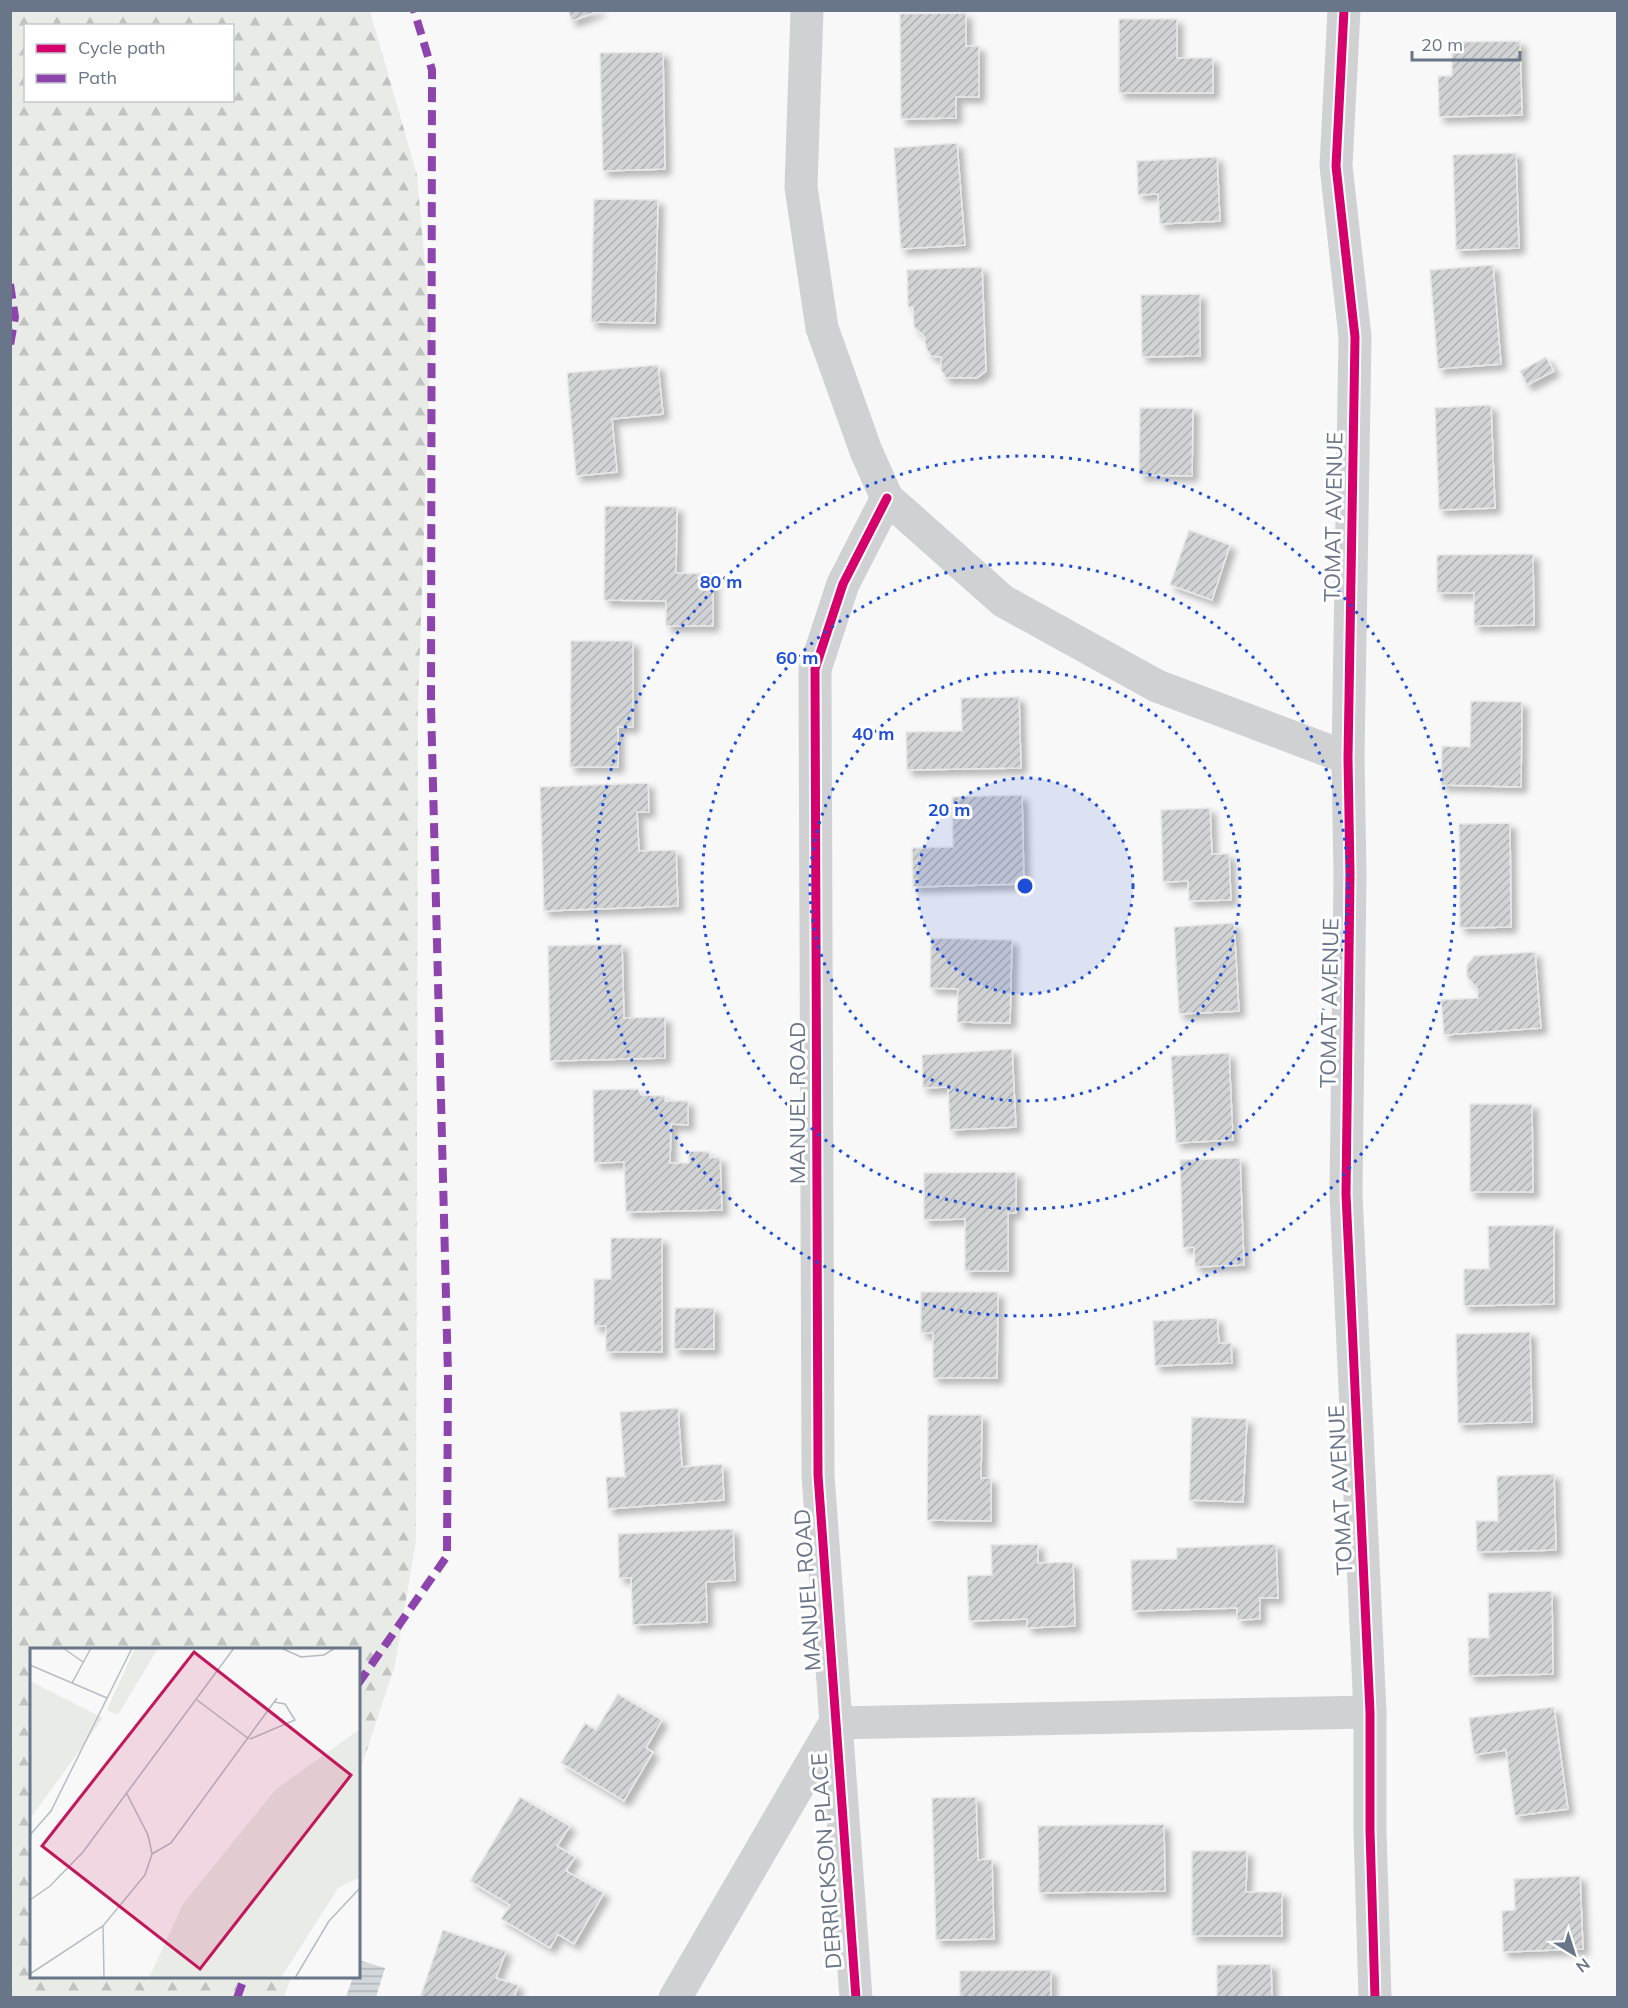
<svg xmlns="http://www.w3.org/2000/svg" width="1628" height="2008" font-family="Mulish,sans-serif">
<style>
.forest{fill:url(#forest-firs);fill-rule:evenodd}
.water{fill:url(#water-rules)}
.building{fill:url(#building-hatch);stroke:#e8e8e8;stroke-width:1.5;filter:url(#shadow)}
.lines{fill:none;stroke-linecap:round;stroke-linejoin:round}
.minor{stroke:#d0d1d3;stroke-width:33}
.quiet{stroke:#8e44ad;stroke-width:8;stroke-dasharray:15 8;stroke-linecap:butt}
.cycleway-casing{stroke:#fff;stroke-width:13}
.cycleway{stroke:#d6006c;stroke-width:9}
.ring{fill:none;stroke:#1d4ed8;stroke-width:3;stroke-dasharray:3 6}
.labels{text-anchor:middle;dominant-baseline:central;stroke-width:6;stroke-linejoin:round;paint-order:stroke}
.street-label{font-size:22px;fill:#697588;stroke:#fff}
.inset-road{fill:none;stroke:#b6bcc4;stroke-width:1.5}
.view{fill:#c2185b;fill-opacity:0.15;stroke:#c2185b;stroke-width:3}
.inset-edge{fill:none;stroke:#697588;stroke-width:3}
.centre{fill:#1d4ed8;stroke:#fff;stroke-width:3}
.ring-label{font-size:18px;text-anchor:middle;font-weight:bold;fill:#1d4ed8;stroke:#fff;stroke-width:6;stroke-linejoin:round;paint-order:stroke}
</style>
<defs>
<pattern id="forest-firs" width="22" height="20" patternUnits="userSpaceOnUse" patternTransform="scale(1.5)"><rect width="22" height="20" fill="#e8ebe6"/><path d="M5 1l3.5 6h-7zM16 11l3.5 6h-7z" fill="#c0c3c0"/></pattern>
<pattern id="water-rules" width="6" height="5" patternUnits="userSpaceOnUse" patternTransform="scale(1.5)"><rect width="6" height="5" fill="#d2d7db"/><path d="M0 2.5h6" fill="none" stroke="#aeb3b7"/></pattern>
<pattern id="building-hatch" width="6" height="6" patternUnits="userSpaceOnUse" patternTransform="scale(1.5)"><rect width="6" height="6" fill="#d2d3d4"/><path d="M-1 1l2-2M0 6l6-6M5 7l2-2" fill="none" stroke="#aeb0b2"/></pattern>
<filter id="shadow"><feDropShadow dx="5.5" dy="5.5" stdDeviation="3" flood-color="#0004"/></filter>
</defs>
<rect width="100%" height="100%" fill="#f8f8f8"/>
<path class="forest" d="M 11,10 L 370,11 L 417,175 L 431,334 L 418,703 L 416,1540 L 395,1665 L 359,1774 L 358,1650 L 32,1650 L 32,1976 L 291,1977 L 284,1997 L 11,1997 ZM 26,26 L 232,26 L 232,100 L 26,100 Z"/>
<polygon class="water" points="359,1960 385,1968 376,1997 346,1997 353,1977 358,1976"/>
<g class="building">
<polygon points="568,10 601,10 572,21"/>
<polygon points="966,13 966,46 979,46 979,97 956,97 956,118 901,119 900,14"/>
<polygon points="1119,19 1177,19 1177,58 1213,58 1213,93 1119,93"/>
<polygon points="1520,41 1522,115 1439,117 1438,76 1452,76 1452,42"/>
<polygon points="663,52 665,169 603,171 600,53"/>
<polygon points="957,143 965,245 901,249 894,148"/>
<polygon points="1516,153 1519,248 1456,250 1453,155"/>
<polygon points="1217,157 1220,221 1160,224 1158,194 1138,195 1137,161"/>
<polygon points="594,199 658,200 655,323 591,322"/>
<polygon points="1493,265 1501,364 1438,369 1430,270"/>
<polygon points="982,267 986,371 977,378 946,378 941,370 941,357 931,356 926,348 924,336 914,327 913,307 908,307 907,270"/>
<polygon points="1200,294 1200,356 1142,357 1141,295"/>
<polygon points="1546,357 1554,371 1527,385 1520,371"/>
<polygon points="658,365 663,414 612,419 617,472 576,476 567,373"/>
<polygon points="1491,405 1495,508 1439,510 1435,408"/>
<polygon points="1140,408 1193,408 1192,476 1139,475"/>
<polygon points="605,506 677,507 676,573 713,574 713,626 666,626 666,601 604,600"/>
<polygon points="1189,530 1230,545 1212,600 1170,585"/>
<polygon points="1533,554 1534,625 1474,626 1474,593 1437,593 1437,555"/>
<polygon points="571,641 633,641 633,727 618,727 618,767 570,767"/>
<polygon points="1019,697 1021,768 907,770 906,732 962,731 961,698"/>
<polygon points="1471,701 1522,702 1521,787 1441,785 1442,746 1470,747"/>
<polygon points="648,783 649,812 637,812 639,851 676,850 678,906 544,911 540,787"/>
<polygon points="1022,795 1024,884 913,887 912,848 953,847 952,797"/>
<polygon points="1210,808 1212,854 1229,854 1231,900 1189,901 1188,881 1163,882 1161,810"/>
<polygon points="1510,823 1511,927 1460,928 1459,824"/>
<polygon points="1234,923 1239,1011 1179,1014 1174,927"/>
<polygon points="931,938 1012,940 1010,1023 957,1022 958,989 930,988"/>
<polygon points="622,944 624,1018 665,1017 665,1058 550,1061 548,946"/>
<polygon points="1535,952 1541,1028 1444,1035 1441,1000 1478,998 1477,988 1467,977 1467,965 1474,956"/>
<polygon points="1012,1049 1016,1127 950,1130 948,1087 923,1088 922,1055"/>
<polygon points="1229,1053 1233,1140 1176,1143 1171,1056"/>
<polygon points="638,1089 641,1095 665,1096 665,1101 688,1101 688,1125 671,1124 670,1163 689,1163 689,1151 709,1152 710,1158 720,1157 722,1210 626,1212 624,1162 594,1163 593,1090"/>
<polygon points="1470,1104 1532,1104 1533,1192 1470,1192"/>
<polygon points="1240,1158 1244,1265 1195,1267 1194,1247 1183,1248 1180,1160"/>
<polygon points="1016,1172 1016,1213 1008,1213 1008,1271 965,1271 965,1219 924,1220 924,1173"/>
<polygon points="1554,1225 1554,1304 1464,1306 1464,1269 1489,1269 1488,1226"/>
<polygon points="611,1238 662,1238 662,1352 606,1352 606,1326 594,1326 594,1279 611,1279"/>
<polygon points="921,1292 998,1292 997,1378 933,1378 933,1333 921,1333"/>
<polygon points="675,1308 714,1308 714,1349 674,1349"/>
<polygon points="1217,1318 1219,1343 1231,1343 1232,1363 1155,1366 1153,1321"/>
<polygon points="1530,1332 1532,1422 1458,1424 1456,1334"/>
<polygon points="678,1408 682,1467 722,1464 724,1500 608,1509 606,1477 625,1477 620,1412"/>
<polygon points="928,1415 982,1415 981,1478 991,1478 991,1521 927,1520"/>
<polygon points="1192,1417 1247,1419 1243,1502 1189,1500"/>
<polygon points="1554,1474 1556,1550 1477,1552 1476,1521 1498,1521 1497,1476"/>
<polygon points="733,1529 735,1580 706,1582 707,1622 633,1625 631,1578 619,1578 618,1534"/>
<polygon points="1038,1544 1038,1563 1073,1562 1075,1626 1027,1628 1027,1619 969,1621 967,1576 992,1575 991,1545"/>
<polygon points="1276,1544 1278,1598 1260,1598 1260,1619 1237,1620 1237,1608 1132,1611 1131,1560 1177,1559 1177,1548"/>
<polygon points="1552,1591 1553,1674 1469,1676 1468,1638 1489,1638 1488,1593"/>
<polygon points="618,1694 662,1720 646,1748 653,1752 624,1801 561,1763 585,1723 596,1730"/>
<polygon points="1554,1707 1568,1809 1515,1816 1506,1750 1474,1755 1469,1718"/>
<polygon points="520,1797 570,1826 557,1846 575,1857 566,1871 604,1893 574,1944 558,1934 550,1948 501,1919 510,1905 470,1881"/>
<polygon points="976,1797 978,1860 992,1859 994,1939 936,1940 932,1798"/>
<polygon points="1164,1824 1165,1891 1039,1893 1038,1826"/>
<polygon points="1192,1851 1247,1851 1246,1892 1282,1892 1282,1936 1192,1936"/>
<polygon points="1580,1876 1583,1949 1503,1952 1502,1911 1515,1910 1514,1879"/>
<polygon points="443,1930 506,1951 496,1978 518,1985 514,1998 420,1998"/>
<polygon points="1271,1964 1272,1998 1217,1998 1217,1965"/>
<polygon points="1051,1970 1051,1998 960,1998 960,1971"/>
</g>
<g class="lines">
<g class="minor">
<polyline points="807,10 801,187 822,328 866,451 887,498 1003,601 1157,686 1348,758"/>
<polyline points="1344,10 1336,166 1355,337 1348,758 1350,874 1346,1194 1370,1712 1370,1831 1375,1998"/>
<polyline points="835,1723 1370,1712"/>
<polyline points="675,1998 835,1723"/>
<polyline points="856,1998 818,1475 815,669 843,584 887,498"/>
</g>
<g class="quiet">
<polyline points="10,284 15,317 10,345"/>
<polyline points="358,1684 447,1556 448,1376 431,706 432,70 414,10"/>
<polyline points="237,1998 245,1976"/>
</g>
<g class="cycleway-casing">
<g id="cycleway">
<polyline points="1344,10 1336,166 1355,337 1348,758 1350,874 1346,1194 1370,1712 1370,1831 1375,1998"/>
<polyline points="856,1998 818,1475 815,669 843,584 887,498"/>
</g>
</g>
<use href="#cycleway" class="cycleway"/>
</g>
<circle cx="1025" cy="886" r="108" fill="#1d4ed8" fill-opacity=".12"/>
<g class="ring">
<circle cx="1025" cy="886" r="108"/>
<circle cx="1025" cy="886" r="215"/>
<circle cx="1025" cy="886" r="323"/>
<circle cx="1025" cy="886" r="430"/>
</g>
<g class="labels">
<g class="street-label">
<text transform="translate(1333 517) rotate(-89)">TOMAT AVENUE</text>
<text transform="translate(1329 1003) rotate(-89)">TOMAT AVENUE</text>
<text transform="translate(797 1103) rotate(-90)">MANUEL ROAD</text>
<text transform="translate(1340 1490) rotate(-93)">TOMAT AVENUE</text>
<text transform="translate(807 1590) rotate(-94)">MANUEL ROAD</text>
<text transform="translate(826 1861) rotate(-94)">DERRICKSON PLACE</text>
</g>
</g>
<g transform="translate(30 1648)">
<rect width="330" height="330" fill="#f8f8f8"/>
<path d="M 105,0 L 128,0 L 88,67 L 77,62 ZM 0,33 L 73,70 L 0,171 ZM 330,81 L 330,229 L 308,240 L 251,330 L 119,330 L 153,256 L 246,141 Z" fill="#e8ebe6"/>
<path class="inset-road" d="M 33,0 L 53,14M 251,0 L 271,9 L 294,7 L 305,0M 0,17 L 77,50M 42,35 L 61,0M 167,52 L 219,91M 220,91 L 265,72 L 255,56 L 244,54M 0,187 L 21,163 L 102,0M 122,206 L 141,195 L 247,50M 0,252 L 20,238 L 53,204 L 204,0M 73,278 L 74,330M 0,326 L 73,278 L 115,227 L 122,206 L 118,187 L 97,146M 265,330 L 299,273 L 330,240"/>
<path class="view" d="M 164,4 L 321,127 L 170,321 L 12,198 Z"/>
<rect width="330" height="330" class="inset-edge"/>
</g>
<circle cx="1025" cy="886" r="9" class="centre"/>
<g class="ring-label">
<text x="721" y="588">80 m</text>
<text x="797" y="664">60 m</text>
<text x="873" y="740">40 m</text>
<text x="949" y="816">20 m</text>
</g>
<rect width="1628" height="2008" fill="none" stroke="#697588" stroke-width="24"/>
<rect x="24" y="24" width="210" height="78" fill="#ffffff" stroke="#c3c8cf" stroke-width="1.5"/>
<rect x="36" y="44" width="30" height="9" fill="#d6006c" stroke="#c3c8cf" stroke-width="1.5"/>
<text x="78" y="54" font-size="18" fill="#697588">Cycle path</text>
<rect x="36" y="74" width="30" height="9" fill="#8e44ad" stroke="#c3c8cf" stroke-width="1.5"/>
<text x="78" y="84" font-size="18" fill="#697588">Path</text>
<g transform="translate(1574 1954) rotate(142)" stroke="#ffffff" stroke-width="4.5" paint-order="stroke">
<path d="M0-4.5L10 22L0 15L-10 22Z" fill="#697588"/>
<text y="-9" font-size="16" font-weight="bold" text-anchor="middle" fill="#697588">N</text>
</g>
<path d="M1412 51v9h108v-9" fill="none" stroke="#697588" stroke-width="3"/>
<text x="1421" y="51" font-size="18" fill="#697588" stroke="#ffffff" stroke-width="4.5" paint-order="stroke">20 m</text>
</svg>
